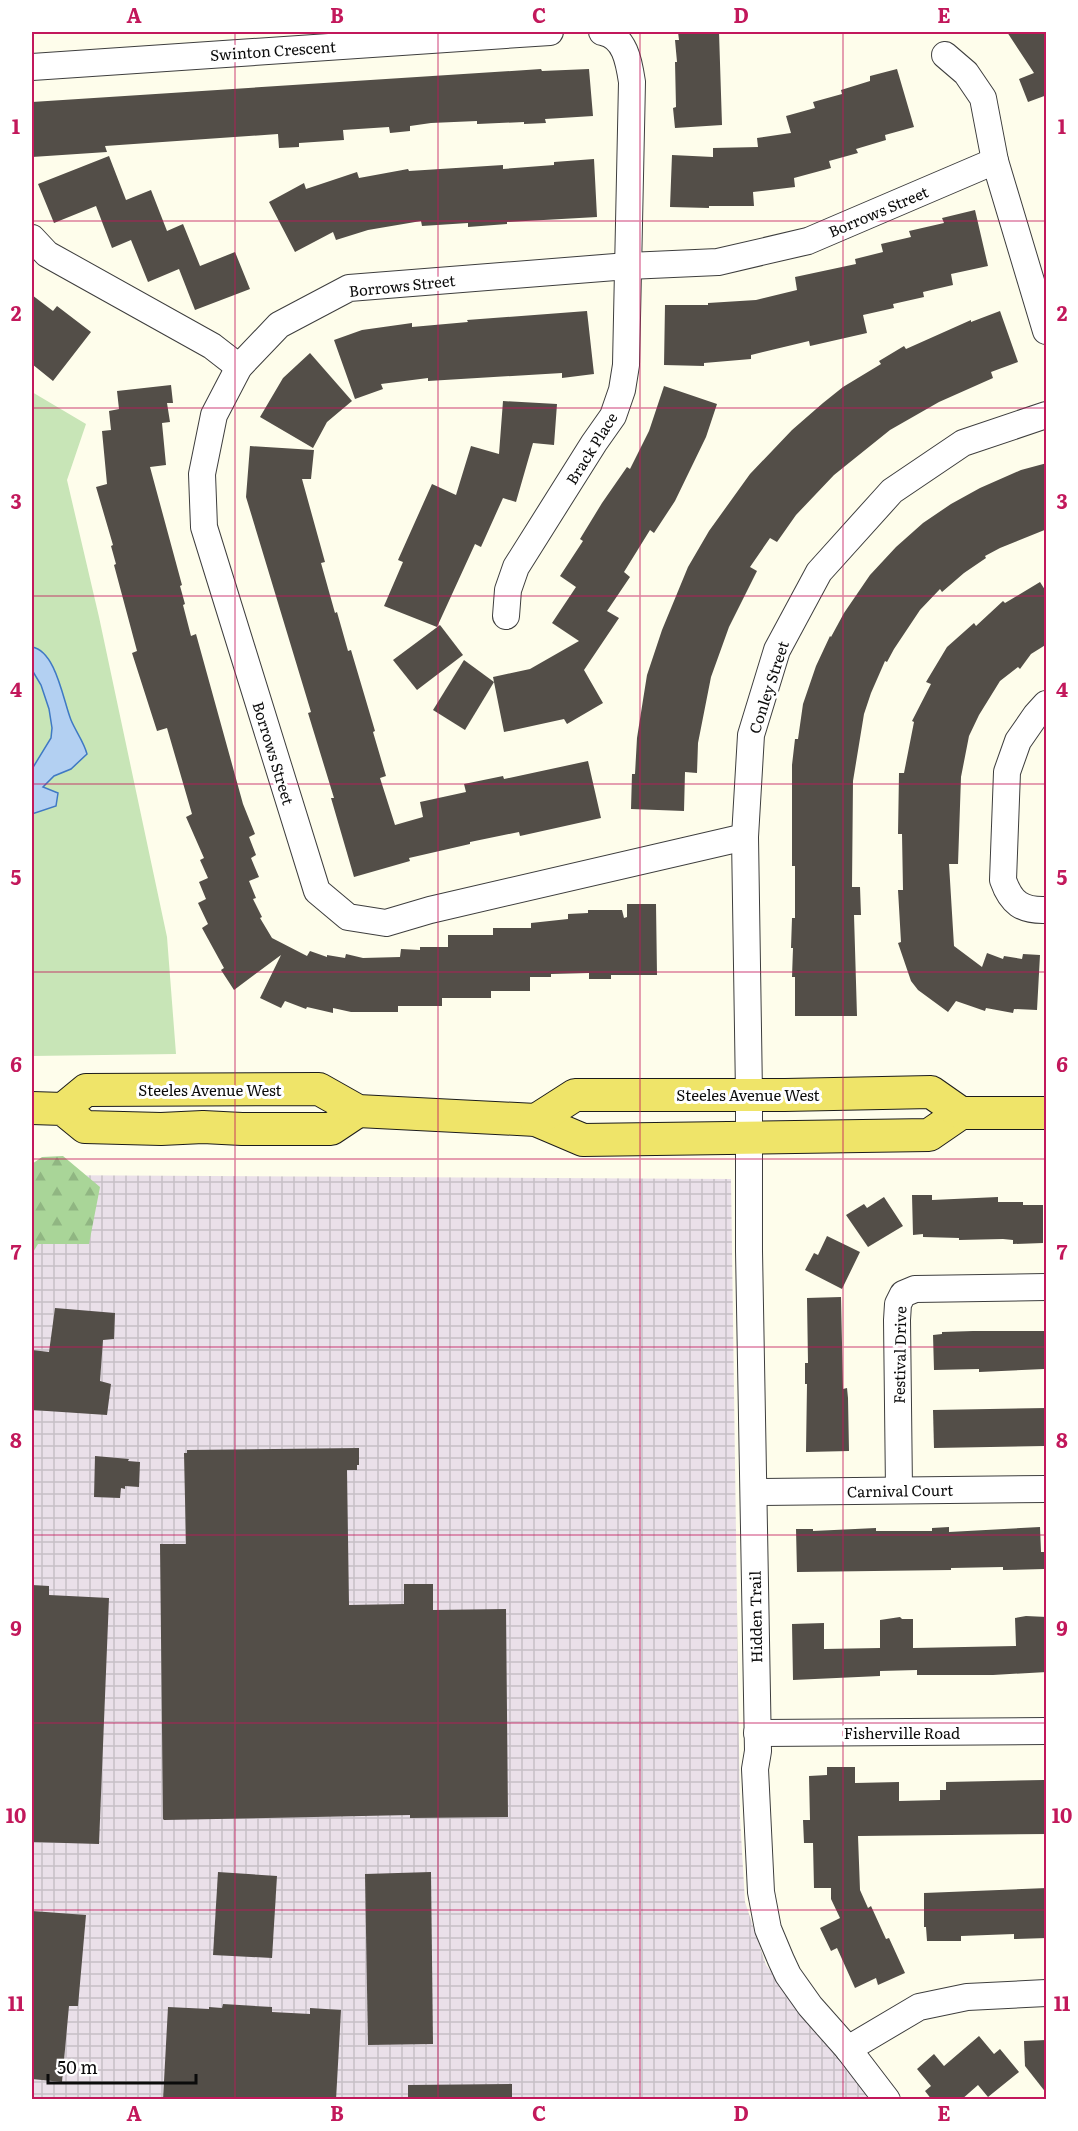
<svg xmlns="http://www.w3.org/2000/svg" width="1078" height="2131" font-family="Literata,serif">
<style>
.industrial{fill:url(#industrial-grid)}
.forest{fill:url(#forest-firs)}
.park{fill:#c8e5b7}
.water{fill:#b3d0f2;stroke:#3f79c4;stroke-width:1.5}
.building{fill:#534e48}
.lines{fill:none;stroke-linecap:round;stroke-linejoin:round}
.minor-casing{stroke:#3e3e3e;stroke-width:28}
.major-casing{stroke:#1c1c1c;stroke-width:34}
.minor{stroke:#fff;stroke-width:26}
.major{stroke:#efe469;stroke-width:32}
.grid{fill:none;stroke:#c2185b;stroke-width:1.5;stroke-opacity:0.55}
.labels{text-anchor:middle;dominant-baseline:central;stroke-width:6;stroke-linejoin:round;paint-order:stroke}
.street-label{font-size:15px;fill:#0b0b0b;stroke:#fff}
.neatline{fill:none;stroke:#c2185b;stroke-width:2}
.grid-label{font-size:20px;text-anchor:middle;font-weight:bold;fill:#c2185b}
</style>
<defs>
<pattern id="industrial-grid" width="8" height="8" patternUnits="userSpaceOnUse" patternTransform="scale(1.5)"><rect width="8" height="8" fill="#eae0e9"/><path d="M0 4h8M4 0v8" fill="none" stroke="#c7bfc6"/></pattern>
<pattern id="forest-firs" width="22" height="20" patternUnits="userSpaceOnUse" patternTransform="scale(1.5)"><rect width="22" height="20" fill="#a9d598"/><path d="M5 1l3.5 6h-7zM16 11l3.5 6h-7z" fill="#90b682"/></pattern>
</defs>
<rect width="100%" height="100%" fill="#fefdeb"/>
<polygon class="industrial" points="32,1175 731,1179 740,1818 745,1902 766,1965 870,2099 32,2100"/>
<polygon class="forest" points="63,1156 100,1187 89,1244 38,1244 32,1254 32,1164 42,1157"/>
<polygon class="park" points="32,392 86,424 67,480 99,617 167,937 176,1054 32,1056"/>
<path class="water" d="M 32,647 C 56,651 63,700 71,720 C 76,732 84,742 87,754 L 71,769 L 54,776 L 43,787 L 58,793 L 56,806 L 32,814 L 32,769 L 51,738 L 52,728 L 49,709 L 41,685 L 32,670 Z"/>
<g class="building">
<polygon points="678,32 719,32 722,125 675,128 673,108 676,107 675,62 677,62 675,40 679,40"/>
<polygon points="1007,32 1047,32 1047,95 1028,102 1019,79 1034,73"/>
<polygon points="541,69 542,71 589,69 593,116 545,119 546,123 524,124 524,122 477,124 477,121 431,123 410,126 410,131 390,133 389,127 343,130 344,140 299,143 299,147 279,148 278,134 105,146 107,152 32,157 32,102"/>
<polygon points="897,69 914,127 885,135 886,140 856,149 858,153 829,161 831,168 794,178 795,187 753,192 754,206 709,206 709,208 670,207 672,155 713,157 713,148 758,147 757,138 791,133 786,116 815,108 813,102 842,94 841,90 870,81 870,76"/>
<polygon points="109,156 126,200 151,190 167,231 183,224 200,266 235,252 250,289 195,310 179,269 148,282 131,240 112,248 96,206 54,223 38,184"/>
<polygon points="594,159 597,217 507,222 507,224 468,227 468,223 422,226 421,221 368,230 336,240 333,232 295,252 269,202 304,183 306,189 357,172 359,178 408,169 409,171 503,165 503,169 554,165 554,162"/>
<polygon points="975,210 988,266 951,274 953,285 923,292 924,297 893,304 894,308 863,315 867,333 810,346 809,341 751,355 751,359 704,363 704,366 664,365 665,305 708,305 708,303 756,300 797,290 795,277 856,264 855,259 883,252 881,244 911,237 909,231 944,223 942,218"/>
<polygon points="32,295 53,311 57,306 91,332 53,381 32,364"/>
<polygon points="587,311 594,374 562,378 562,373 428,381 428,378 381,384 383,389 355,399 334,340 362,330 412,323 412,327 468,322 467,320"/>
<polygon points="1000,311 1018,362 991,372 993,378 939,402 890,430 834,475 796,515 777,542 770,538 750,567 757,571 729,627 711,677 698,743 697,773 685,772 684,811 631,809 632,774 635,774 637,738 643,700 647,675 662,630 688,567 709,531 750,474 792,430 823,403 843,387 881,364 879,361 904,346 906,349 971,320 971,322"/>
<polygon points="310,353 352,401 327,422 313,448 260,417 283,378"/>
<polygon points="171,385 173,403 167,403 170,422 162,423 166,465 150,467 182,585 180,586 185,604 183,605 191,636 196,634 243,804 255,834 249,837 256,855 251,858 259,877 249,881 256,898 253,899 262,917 260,918 272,938 307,956 310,951 327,957 327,955 345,958 346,954 363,958 400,957 401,949 420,950 420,947 448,947 448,935 493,935 493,928 531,928 531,923 568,919 568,914 588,913 588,910 622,910 624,918 627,917 627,904 656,904 657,975 611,975 611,979 589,979 589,973 551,974 551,977 530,977 530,991 491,991 491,998 442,998 442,1006 398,1006 398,1012 351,1012 333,1008 333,1013 307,1007 306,1009 285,1001 281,1008 260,998 281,955 234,990 221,970 224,968 202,928 208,924 198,903 206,899 199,882 208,878 200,860 204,858 186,817 192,814 167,728 157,731 132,653 137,651 114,565 116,564 111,546 113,545 96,487 107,484 102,431 111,430 109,411 119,409 117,391"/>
<polygon points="664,386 717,404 706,437 675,501 654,533 650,530 624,572 630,577 607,611 619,618 584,670 603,703 567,724 564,719 504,732 493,677 530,669 579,641 552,623 576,587 560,576 583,541 580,539 602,503 627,467 630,469 649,431"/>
<polygon points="503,401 557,404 554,445 533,443 516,502 503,498 481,547 475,544 437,627 384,606 403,562 398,560 432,484 456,495 471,446 499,454"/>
<polygon points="250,446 314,450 311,479 302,479 325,562 321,563 335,613 337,612 348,651 351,650 375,731 373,732 386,776 380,778 395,825 423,817 420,802 466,792 464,784 503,776 504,779 588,761 601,818 520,836 519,832 470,842 470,844 409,858 410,861 354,877 331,798 334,798 308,713 311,712 246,497"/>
<polygon points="1047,463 1047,529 1000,548 985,556 986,558 964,573 942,592 940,589 920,610 894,649 887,662 885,661 871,693 864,714 853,781 852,887 860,887 861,915 854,915 857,1016 795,1016 795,977 792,977 793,948 791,948 792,918 795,918 795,866 792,866 792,765 795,739 798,739 803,704 816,666 830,636 831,637 844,613 870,575 896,547 923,523 951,504 980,488 1021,470"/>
<polygon points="1040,582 1047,593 1047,644 1031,654 1020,669 1018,667 1000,681 979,715 969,736 961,777 958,864 949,864 954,946 982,967 987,953 1003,959 1004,956 1022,959 1023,954 1040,955 1037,1010 1014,1009 1013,1013 986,1008 985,1011 956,1001 948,1012 918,990 911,981 898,943 901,942 898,890 903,890 902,834 898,834 899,773 904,773 914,722 912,721 931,684 926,682 947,647 974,623 976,626 1003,601 1005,603"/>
<polygon points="440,625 463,655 417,690 393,660"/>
<polygon points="464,660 494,682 465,730 433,710"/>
<polygon points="912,1195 932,1195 932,1200 998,1197 998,1202 1023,1202 1023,1205 1043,1205 1043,1243 1013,1244 1013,1240 1003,1239 959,1240 959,1238 923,1237 923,1234 913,1235"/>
<polygon points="884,1197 903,1226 868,1247 846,1215 864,1204 867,1208"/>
<polygon points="827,1236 860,1252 842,1289 805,1270 814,1253 818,1255"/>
<polygon points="841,1297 843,1389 847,1388 848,1398 849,1451 806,1452 807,1384 805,1384 805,1363 808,1363 807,1298"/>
<polygon points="55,1308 115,1313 114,1339 103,1340 100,1381 111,1384 107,1415 32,1410 32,1350 49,1352"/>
<polygon points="973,1331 1047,1331 1047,1362 1044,1362 1044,1369 979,1372 979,1369 934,1370 933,1335 942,1334 942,1332"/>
<polygon points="1047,1408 1045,1446 934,1448 933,1410"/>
<polygon points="359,1448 359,1465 357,1465 357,1470 347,1470 349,1605 404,1604 404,1584 433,1584 433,1610 506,1609 508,1817 410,1818 410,1815 164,1820 163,1819 160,1544 186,1544 184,1453 187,1453 187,1450"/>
<polygon points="95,1456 129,1459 128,1461 140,1462 139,1487 125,1486 125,1489 121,1488 120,1498 94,1497"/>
<polygon points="949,1527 949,1532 1040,1527 1041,1552 1044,1552 1044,1569 1003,1570 1003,1567 951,1568 951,1570 797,1572 796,1529 813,1529 813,1531 876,1528 876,1531 932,1531 932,1528"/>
<polygon points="32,1585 49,1586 49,1595 109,1598 99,1844 32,1842"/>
<polygon points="1026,1616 1047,1617 1047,1672 993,1675 917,1675 917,1670 880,1671 880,1676 793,1680 792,1624 824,1623 824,1649 880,1648 880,1620 900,1617 902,1619 913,1619 913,1648 1016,1646 1015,1618"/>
<polygon points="827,1767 855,1767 855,1783 899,1782 899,1801 940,1800 940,1790 946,1790 946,1782 1044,1780 1044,1799 1047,1799 1047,1834 858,1836 860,1890 868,1908 871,1906 886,1939 889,1938 905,1973 878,1985 876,1978 855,1988 837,1948 831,1951 820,1928 840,1918 831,1899 831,1888 814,1888 813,1843 804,1843 803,1820 810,1820 809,1776 827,1775"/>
<polygon points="218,1872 277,1876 272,1958 213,1955"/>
<polygon points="431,1872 433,2044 368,2045 365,1874"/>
<polygon points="1047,1888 1047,1938 1014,1939 1014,1934 961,1936 961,1941 927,1941 926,1927 924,1927 924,1893"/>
<polygon points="32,1911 86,1915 78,2006 69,2006 62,2082 32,2079"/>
<polygon points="223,2004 272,2007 272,2012 310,2014 310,2008 341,2010 336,2100 163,2100 168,2007 209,2009 209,2007 222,2008"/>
<polygon points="979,2036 994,2054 1000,2049 1019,2072 988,2097 978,2085 961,2100 932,2100 925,2091 931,2086 917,2069 934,2054 944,2066"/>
<polygon points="1046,2040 1047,2045 1047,2094 1025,2066 1024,2041"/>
<polygon points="512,2084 512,2100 408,2100 408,2085"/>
</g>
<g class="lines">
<g class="minor-casing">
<g id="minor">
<polyline points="945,55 966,73 983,98 995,161"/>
<polyline points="32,67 550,32"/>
<polyline points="32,238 47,254 212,346 239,367"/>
<path d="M 506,616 L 508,590 L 516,567 L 594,443 L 613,416 L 622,390 L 626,365 L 632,82 C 629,62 625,36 602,32"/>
<path d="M 1046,704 L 1036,715 L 1018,741 L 1007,772 L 1003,880 C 1011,903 1022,911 1046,910"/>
<polyline points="745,837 430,910 386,923 348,917 317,891 204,527 202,474 214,415 239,367 279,325 349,288 628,266 718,262 808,241 995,161 1046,331"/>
<polyline points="899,1490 897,1320 898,1304 903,1294 915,1289 1046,1287"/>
<polyline points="754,1492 1046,1489"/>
<polyline points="757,1733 1046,1731"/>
<polyline points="848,2049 919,2007 967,1997 1046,1993"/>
<polyline points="887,2100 848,2049 810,2006 788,1975 781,1960 768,1929 761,1892 755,1769 758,1751 749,1251 749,1094 745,837 751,735 777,650 819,572 892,491 963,443 1046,415"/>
</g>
</g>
<g class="major-casing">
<g id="major">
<polyline points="32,1108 63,1109 85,1127 161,1129 203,1127 242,1129 331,1129 358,1111"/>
<polyline points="63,1109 86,1090 319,1089 358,1111 536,1120 583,1140 929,1135 961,1113"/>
<polyline points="536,1120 575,1095 785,1095 931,1092 961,1113 1046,1113"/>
</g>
</g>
<use href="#minor" class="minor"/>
<use href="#major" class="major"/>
</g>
<path class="grid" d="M 235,32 L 235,2100M 438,32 L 438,2100M 640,32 L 640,2100M 843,32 L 843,2100M 32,221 L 1046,221M 32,408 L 1046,408M 32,596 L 1046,596M 32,784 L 1046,784M 32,972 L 1046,972M 32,1159 L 1046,1159M 32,1347 L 1046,1347M 32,1535 L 1046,1535M 32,1723 L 1046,1723M 32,1910 L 1046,1910"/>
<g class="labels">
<g class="street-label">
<text transform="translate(273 50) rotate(-4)">Swinton Crescent</text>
<text transform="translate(878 211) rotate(-23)">Borrows Street</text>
<text transform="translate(402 285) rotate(-6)">Borrows Street</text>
<text transform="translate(591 448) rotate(-58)">Brack Place</text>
<text transform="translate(768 687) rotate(-72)">Conley Street</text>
<text transform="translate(274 753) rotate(73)">Borrows Street</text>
<text x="210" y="1089">Steeles Avenue West</text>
<text x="748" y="1094">Steeles Avenue West</text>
<text transform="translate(899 1355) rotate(-89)">Festival Drive</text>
<text transform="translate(900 1490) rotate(-1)">Carnival Court</text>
<text transform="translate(755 1617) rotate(-91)">Hidden Trail</text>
<text x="902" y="1732">Fisherville Road</text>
</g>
</g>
<rect width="1078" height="2131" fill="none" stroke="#ffffff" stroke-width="66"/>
<path d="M48 2074v9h148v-9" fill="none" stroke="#0b0b0b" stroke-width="3"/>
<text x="57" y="2074" font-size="18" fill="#0b0b0b" stroke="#ffffff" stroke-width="4.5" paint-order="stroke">50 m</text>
<rect x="33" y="33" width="1012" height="2065" class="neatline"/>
<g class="grid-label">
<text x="134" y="23">A</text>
<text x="337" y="23">B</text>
<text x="539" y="23">C</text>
<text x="741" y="23">D</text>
<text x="944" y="23">E</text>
<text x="16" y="134">1</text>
<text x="1062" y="134">1</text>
<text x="16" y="321">2</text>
<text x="1062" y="321">2</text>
<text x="16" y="509">3</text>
<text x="1062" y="509">3</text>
<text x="16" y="697">4</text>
<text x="1062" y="697">4</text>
<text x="16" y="885">5</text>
<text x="1062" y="885">5</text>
<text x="16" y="1072">6</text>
<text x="1062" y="1072">6</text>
<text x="16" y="1260">7</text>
<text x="1062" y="1260">7</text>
<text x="16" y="1448">8</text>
<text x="1062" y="1448">8</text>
<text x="16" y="1636">9</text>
<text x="1062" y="1636">9</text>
<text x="16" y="1823">10</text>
<text x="1062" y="1823">10</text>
<text x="16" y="2011">11</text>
<text x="1062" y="2011">11</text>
<text x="134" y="2121">A</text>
<text x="337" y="2121">B</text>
<text x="539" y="2121">C</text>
<text x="741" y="2121">D</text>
<text x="944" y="2121">E</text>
</g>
</svg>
